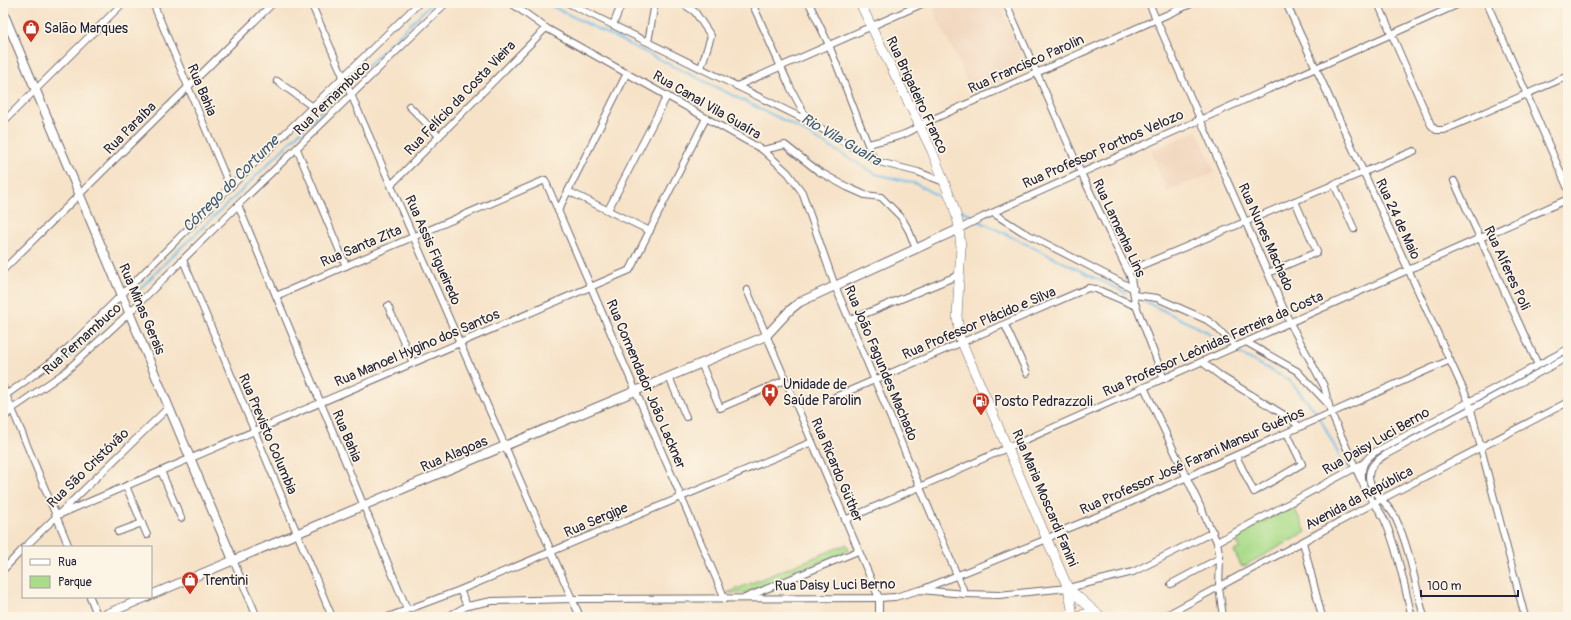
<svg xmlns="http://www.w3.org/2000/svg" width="1571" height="620" font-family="Pangolin,sans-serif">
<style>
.built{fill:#f1d5bd}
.green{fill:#aadc8a;stroke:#667f62}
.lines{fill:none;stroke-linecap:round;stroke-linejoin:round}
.stream{stroke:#70beea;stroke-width:2}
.minor-casing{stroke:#6c656c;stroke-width:8}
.tertiary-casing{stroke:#6c656c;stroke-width:10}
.secondary-casing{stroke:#6c656c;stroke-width:10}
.minor{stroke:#fff;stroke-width:6}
.tertiary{stroke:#fff;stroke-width:8}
.secondary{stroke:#fff;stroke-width:9}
.labels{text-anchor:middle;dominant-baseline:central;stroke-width:3.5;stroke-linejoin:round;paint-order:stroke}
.poi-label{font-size:14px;fill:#22223b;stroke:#fcf5e5;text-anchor:start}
.street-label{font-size:14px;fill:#22223b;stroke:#fcf5e5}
.water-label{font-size:15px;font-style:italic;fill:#3d5978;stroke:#fcf5e5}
</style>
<rect width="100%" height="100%" fill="#fcf5e5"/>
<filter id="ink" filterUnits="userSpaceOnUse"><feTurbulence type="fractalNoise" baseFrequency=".025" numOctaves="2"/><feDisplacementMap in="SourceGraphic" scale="8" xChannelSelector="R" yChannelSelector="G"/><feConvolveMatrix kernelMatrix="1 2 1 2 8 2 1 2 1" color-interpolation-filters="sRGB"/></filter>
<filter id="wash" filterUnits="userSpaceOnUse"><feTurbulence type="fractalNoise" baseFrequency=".012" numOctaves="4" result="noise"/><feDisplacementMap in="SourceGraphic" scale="16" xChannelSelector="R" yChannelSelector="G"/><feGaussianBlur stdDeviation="0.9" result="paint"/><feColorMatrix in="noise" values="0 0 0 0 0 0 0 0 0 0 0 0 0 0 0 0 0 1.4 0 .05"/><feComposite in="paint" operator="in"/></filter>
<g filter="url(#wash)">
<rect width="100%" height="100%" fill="#f6e2c7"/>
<g class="built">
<polygon points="946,3 999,3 1028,69 973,94 933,9"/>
<polygon points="1197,131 1215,172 1167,192 1151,151"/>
</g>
<g class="green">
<polygon points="1293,505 1306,532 1242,567 1234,551 1240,548 1235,537"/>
<polygon points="847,544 849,550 745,593 727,593"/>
</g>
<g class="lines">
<g class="stream">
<polyline points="545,3 791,124 876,174 917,184 948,202"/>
<polyline points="353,80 432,3"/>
<polyline points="957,208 976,218"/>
<polyline points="979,221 1126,293"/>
<polyline points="133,296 172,256 241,191 345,87"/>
<polyline points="1144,301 1207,332 1223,345"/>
<polyline points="1239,353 1289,380 1318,414 1345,467"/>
<polyline points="46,376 76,351 118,310"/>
</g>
</g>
</g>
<g filter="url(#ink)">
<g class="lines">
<g class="minor-casing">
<g id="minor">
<polyline points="153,3 230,187"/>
<polyline points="311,3 572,599 578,612 579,617"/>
<polyline points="511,3 546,28 763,150 785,145 818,171 847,187 865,195 881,197 901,217 909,231 916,249"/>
<polyline points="568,3 808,121 879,162 918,172 944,182"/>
<polyline points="682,3 695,12 711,36 701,68"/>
<polyline points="752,3 790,87 808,121"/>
<polyline points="809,3 829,45 874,160"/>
<polyline points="1006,3 1081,173 1131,278 1135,303 1164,379"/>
<polyline points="1149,3 1290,323 1324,386 1331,413 1361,480"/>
<polyline points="1286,3 1469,402 1525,617"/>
<polyline points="1378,3 1431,125 1436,130 1444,130 1568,76"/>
<polyline points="1487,3 1568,189"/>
<polyline points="613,25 622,3"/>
<polyline points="648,42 655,3"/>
<polyline points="277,81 313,107"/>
<polyline points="737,86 924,3"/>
<polyline points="409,106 439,136"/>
<polyline points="3,122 123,3"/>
<path d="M 868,144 C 885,139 906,137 920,125 L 1193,3"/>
<polyline points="297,149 346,266"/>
<polyline points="763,150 788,173 802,192 835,286 965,594"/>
<polyline points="1454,181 1538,365"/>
<polyline points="1334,184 1354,229"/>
<polyline points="391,185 546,28"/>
<polyline points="568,191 650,231"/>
<polyline points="238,205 407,609"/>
<polyline points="608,210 667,96"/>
<polyline points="558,211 627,73"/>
<polyline points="993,213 1023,232 1134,289"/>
<polyline points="959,229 983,217 1461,3"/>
<polyline points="183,260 332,617"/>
<polyline points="3,270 273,3"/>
<polyline points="1128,271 1414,151"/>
<polyline points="1268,273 1317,252 1295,201"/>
<polyline points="747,290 879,598 879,617"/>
<polyline points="1134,295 1157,298 1207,320 1215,326 1236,347"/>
<polyline points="276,296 545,180 725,599"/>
<polyline points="388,306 413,363"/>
<polyline points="850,320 959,275"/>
<polyline points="1005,325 1027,373"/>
<polyline points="1246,342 1297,371 1328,404"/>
<polyline points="1202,362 1222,377 1289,418 1300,427"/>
<polyline points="701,363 720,408 785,380"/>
<polyline points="669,377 686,417"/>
<polyline points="3,387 69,547"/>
<polyline points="1144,387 1217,542 1220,558 1219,587 1223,617"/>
<polyline points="6,395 50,363 70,346 230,187 419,3"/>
<polyline points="835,397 1088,288 1096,289 1136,306"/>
<polyline points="3,419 12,409 64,373 129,313 238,205 446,3"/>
<polyline points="1236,456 1254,492 1302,464 1287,433"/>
<path d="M 1364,463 C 1355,490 1376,500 1385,521 C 1398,551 1404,585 1412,617"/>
<polyline points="161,471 181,518"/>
<polyline points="126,486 147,535"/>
<polyline points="56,516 630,270 706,118"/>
<polyline points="845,520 1568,199"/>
<polyline points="118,532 142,523"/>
<polyline points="1217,542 1364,463 1369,457 1375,452 1568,349"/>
<polyline points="1303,542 1322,617"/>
<polyline points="25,547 169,407"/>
<polyline points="233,560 257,617"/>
<polyline points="3,570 23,549"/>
<polyline points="1171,584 1220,558"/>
<polyline points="460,590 467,606"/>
<polyline points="921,590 1047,539 1061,531 1113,510 1450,360"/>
<polyline points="90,597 98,617"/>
<polyline points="747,597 858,551"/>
<polyline points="388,617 460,590 812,442"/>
<polyline points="447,617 467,606 492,601 572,599 879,598 895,597 920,590 965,594 999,595 1068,588 1133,572 1213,532"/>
<polyline points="1163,617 1374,503 1568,402"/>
<path d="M 1424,617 C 1415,584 1410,548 1395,517 C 1389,505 1369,490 1369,477 C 1369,466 1377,460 1385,455 L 1568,357"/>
</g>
</g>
<g class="tertiary-casing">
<g id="tertiary">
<polyline points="3,12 233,560"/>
<polyline points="151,595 766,336 790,310 800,302 959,229"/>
<polyline points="99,617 147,597"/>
</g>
</g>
<g class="secondary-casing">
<g id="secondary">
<polyline points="860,3 932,151 953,204 958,222 961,247 957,316 960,338 1068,588 1072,609 1072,617"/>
<polyline points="1068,588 1101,617"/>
<polyline points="1079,617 1084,614 1099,615"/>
</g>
</g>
<use href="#minor" class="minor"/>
<use href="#tertiary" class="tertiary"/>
<use href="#secondary" class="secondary"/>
</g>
</g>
<defs>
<g id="shop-pin" transform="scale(0.9)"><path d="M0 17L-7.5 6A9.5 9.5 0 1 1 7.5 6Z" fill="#c8321e" stroke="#fcf5e5"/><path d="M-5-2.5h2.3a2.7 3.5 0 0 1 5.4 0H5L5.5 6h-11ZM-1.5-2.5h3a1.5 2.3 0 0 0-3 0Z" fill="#fff"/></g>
<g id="hospital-pin" transform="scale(0.9)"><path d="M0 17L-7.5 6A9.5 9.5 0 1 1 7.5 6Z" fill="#c8321e" stroke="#fcf5e5"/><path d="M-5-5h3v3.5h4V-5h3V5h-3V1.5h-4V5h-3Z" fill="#fff"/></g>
<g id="fuel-pin" transform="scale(0.9)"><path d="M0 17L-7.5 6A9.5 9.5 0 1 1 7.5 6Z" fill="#c8321e" stroke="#fcf5e5"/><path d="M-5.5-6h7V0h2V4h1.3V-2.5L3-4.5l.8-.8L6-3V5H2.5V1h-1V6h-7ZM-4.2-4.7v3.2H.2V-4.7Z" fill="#fff"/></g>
</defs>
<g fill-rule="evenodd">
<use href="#shop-pin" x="31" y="28"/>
<use href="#hospital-pin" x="770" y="392"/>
<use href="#fuel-pin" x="981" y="401"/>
<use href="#shop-pin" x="190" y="580"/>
</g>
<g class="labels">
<g class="poi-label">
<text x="44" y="28">Salão Marques</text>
<text x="783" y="384">Unidade de<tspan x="783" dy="16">Saúde Parolin</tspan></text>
<text x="994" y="401">Posto Pedrazzoli</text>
<text x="203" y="580">Trentini</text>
</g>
<g class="street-label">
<text transform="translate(1026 64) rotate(-24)">Rua Francisco Parolin</text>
<text transform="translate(202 90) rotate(67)">Rua Bahia</text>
<text transform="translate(917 95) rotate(65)">Rua Brigadeiro Franco</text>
<text transform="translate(332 98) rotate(-44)">Rua Pernambuco</text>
<text transform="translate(460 98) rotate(-46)">Rua Felício da Costa Vieira</text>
<text transform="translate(707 105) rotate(30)">Rua Canal Vila Guaíra</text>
<text transform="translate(130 128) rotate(-45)">Rua Paraíba</text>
<text transform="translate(1103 149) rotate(-24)">Rua Professor Porthos Velozo</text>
<text transform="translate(1398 219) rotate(65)">Rua 24 de Maio</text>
<text transform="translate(1119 228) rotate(65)">Rua Lamenha Lins</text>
<text transform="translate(1266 237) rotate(66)">Rua Nunes Machado</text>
<text transform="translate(361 246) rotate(-23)">Rua Santa Zita</text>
<text transform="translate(433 250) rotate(66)">Rua Assis Figueiredo</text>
<text transform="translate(1507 268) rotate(65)">Rua Alferes Poli</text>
<text transform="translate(142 309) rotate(67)">Rua Minas Gerais</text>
<text transform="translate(979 323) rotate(-23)">Rua Professor Plácido e Silva</text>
<text transform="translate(82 339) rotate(-42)">Rua Pernambuco</text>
<text transform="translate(1213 344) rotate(-24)">Rua Professor Leônidas Ferreira da Costa</text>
<text transform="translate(417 348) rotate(-23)">Rua Manoel Hygino dos Santos</text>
<text transform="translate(881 363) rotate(67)">Rua João Fagundes Machado</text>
<text transform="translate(646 384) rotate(67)">Rua Comendador João Lackner</text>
<text transform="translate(268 434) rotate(67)">Rua Previsto Columbia</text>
<text transform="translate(347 436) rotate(67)">Rua Bahia</text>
<text transform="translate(1376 441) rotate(-30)">Rua Daisy Luci Berno</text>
<text transform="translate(454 454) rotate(-23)">Rua Alagoas</text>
<text transform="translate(1192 461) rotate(-24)">Rua Professor José Farani Mansur Guérios</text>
<text transform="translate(88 468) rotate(-44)">Rua São Cristóvão</text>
<text transform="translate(837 470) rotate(67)">Rua Ricardo Güther</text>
<text transform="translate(1045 498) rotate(67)">Rua Maria Moscardi Fanini</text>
<text transform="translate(1359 498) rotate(-28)">Avenida da República</text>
<text transform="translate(596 520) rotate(-23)">Rua Sergipe</text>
<text transform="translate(835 585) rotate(-1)">Rua Daisy Luci Berno</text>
</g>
<g class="water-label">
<text transform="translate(841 140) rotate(30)">Rio Vila Guaíra</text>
<text transform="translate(231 184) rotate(-45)">Córrego do Cortume</text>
</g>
</g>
<rect width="1571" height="620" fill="none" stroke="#fcf5e5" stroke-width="16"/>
<rect x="22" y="546" width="130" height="52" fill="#fcf5e5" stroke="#a5a1a1"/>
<rect x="30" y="559" width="20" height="6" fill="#ffffff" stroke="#a5a1a1"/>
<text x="58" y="566" font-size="12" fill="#22223b">Rua</text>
<rect x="30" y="576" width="20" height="12" fill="#aadc8a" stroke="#a5a1a1"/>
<text x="58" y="586" font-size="12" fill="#22223b">Parque</text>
<path d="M1421 590v6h97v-6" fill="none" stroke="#22223b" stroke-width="2"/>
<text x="1427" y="590" font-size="12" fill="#22223b" stroke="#fcf5e5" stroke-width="3" paint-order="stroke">100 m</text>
</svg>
